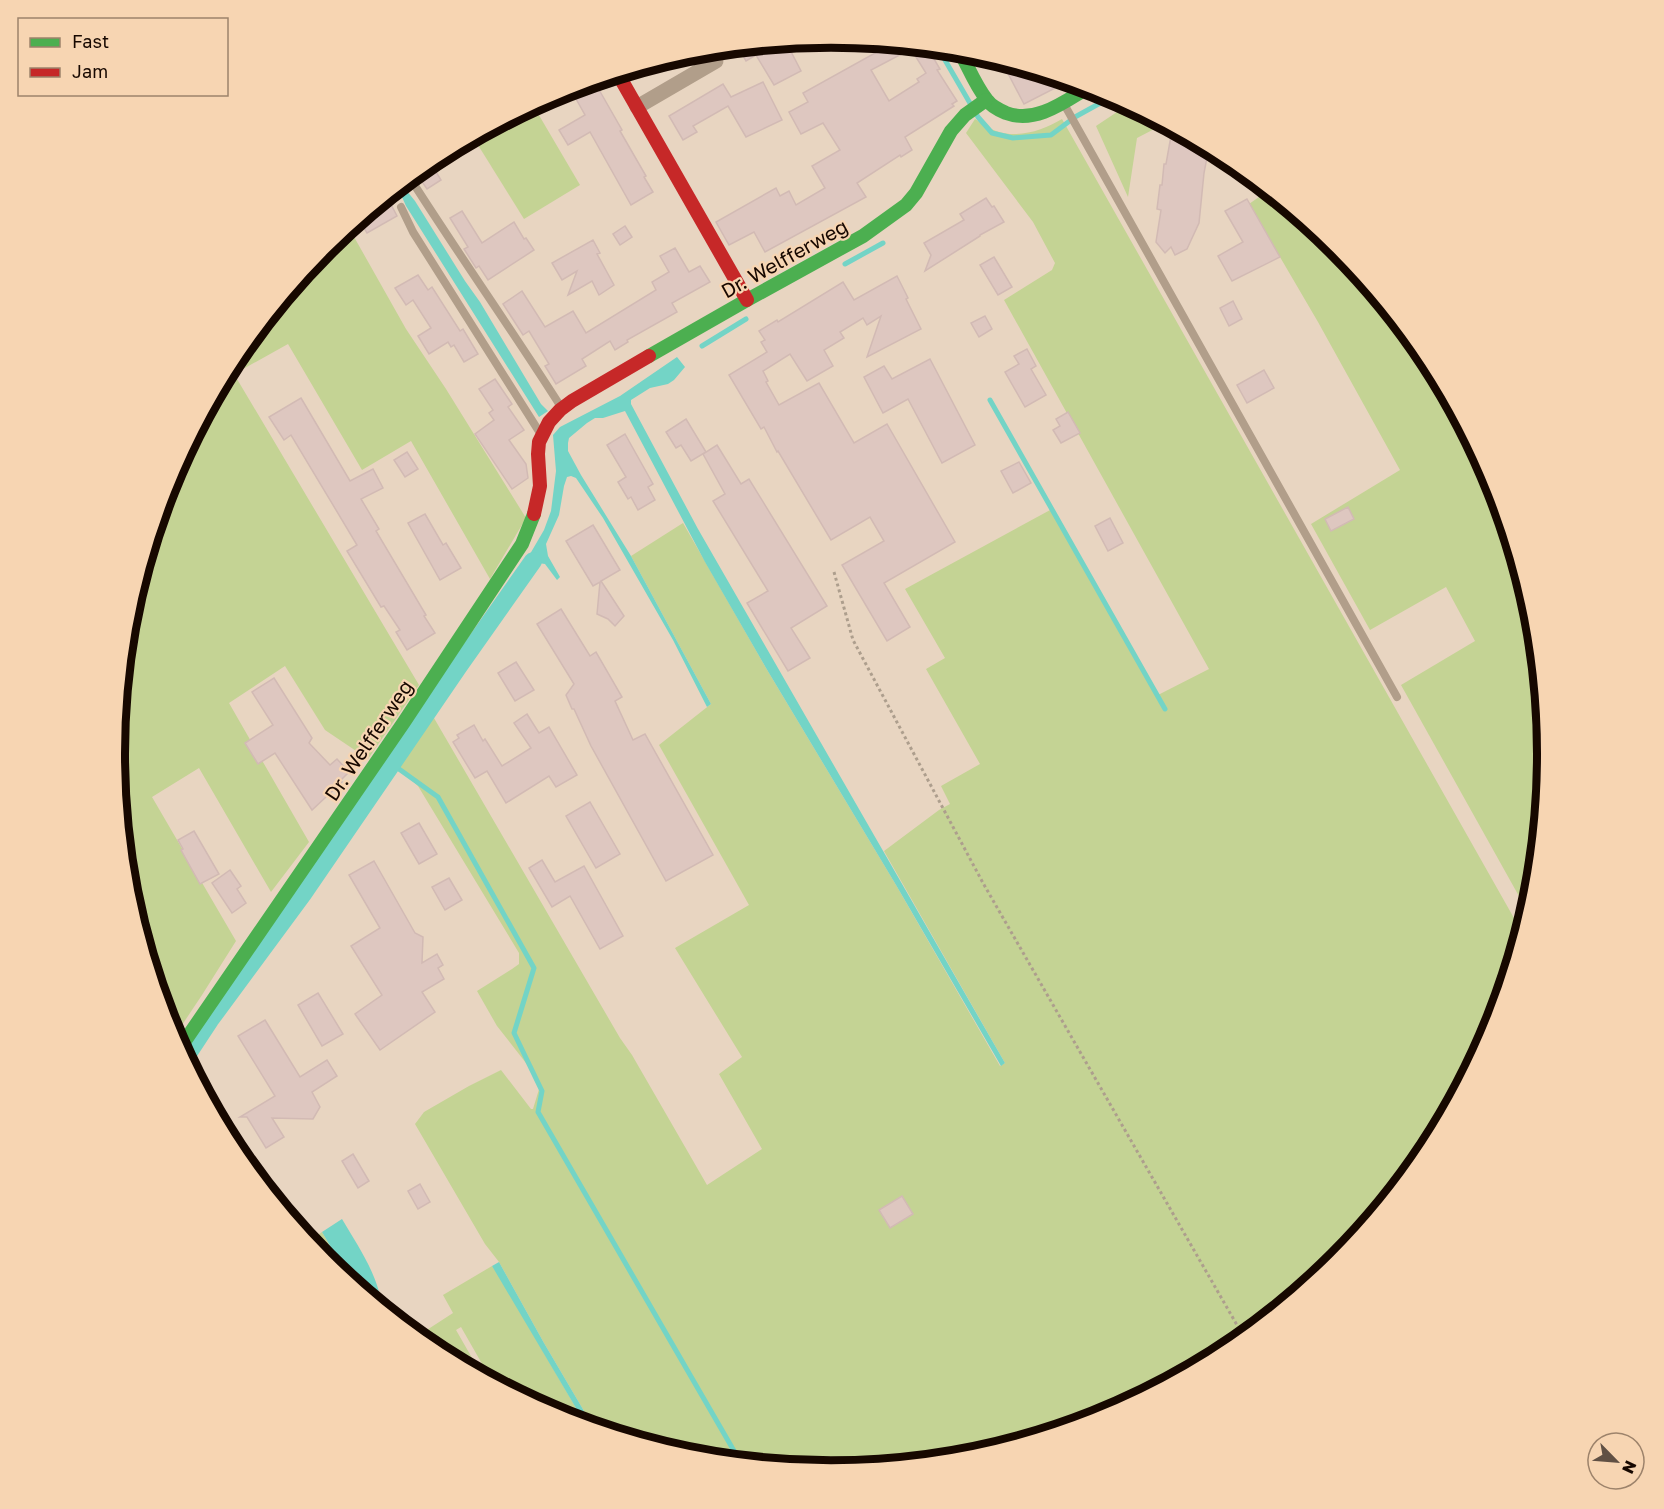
<svg xmlns="http://www.w3.org/2000/svg" width="1664" height="1509" font-family="'Golos Text',sans-serif">
<style>
.green{fill:#c4d394}
.water{fill:#73d4c6}
.lines{fill:none;stroke-linecap:round;stroke-linejoin:round}
.stream{stroke:#73d4c6;stroke-width:5}
.canal{stroke:#73d4c6;stroke-width:18}
.building{fill:#dec7c0;stroke:#d2bab4;stroke-width:1.5;fill-rule:evenodd}
.path{stroke:#ad9e8d;stroke-width:3;stroke-dasharray:3 3;stroke-linecap:butt}
.lane{stroke:#b19e8a;stroke-width:8}
.street{stroke:#b19e8a;stroke-width:15}
.fast{stroke:#4caf50;stroke-width:14}
.jam{stroke:#c62828;stroke-width:14}
.labels{text-anchor:middle;dominant-baseline:central;stroke-width:4.5;stroke-linejoin:round;paint-order:stroke}
.street-label{font-size:20px;fill:#170800;stroke:#f7d5b2}
.rim{fill:none;stroke:#170800;stroke-width:8}
</style>
<rect width="100%" height="100%" fill="#e8d5c1"/>
<g class="green">
<polygon points="1129,104 1171,127 1162,125 1137,138 1128,197 1096,126"/>
<polygon points="533,105 580,185 524,219 473,137"/>
<path d="M 975,119 C 982,123 989,129 996,131 C 1018,139 1044,130 1062,119 L 1523,934 L 1494,1029 L 1428,1153 L 1339,1262 L 1230,1351 L 1106,1417 L 972,1458 L 832,1471 L 692,1458 L 594,1428 L 544,1343 L 499,1262 L 485,1244 L 415,1124 L 424,1112 L 469,1086 L 501,1070 L 531,1109 L 533,1109 L 540,1086 L 533,1072 L 497,1026 L 477,991 L 512,969 L 519,964 L 519,953 L 418,786 L 411,779 L 387,764 L 427,706 L 620,1038 L 632,1055 L 707,1185 L 762,1149 L 719,1074 L 742,1057 L 675,948 L 749,905 L 659,745 L 711,704 L 631,556 L 683,523 L 766,668 L 896,885 L 1000,1066 L 1005,1063 L 884,851 L 939,810 L 950,804 L 941,786 L 980,764 L 926,669 L 945,658 L 905,589 L 1052,509 L 1158,695 L 1209,669 L 1004,300 L 1052,270 L 1055,263 L 1033,222 L 966,133 Z"/>
<polygon points="1269,190 1339,248 1428,356 1495,480 1535,615 1549,755 1535,895 1529,914 1401,685 1475,641 1446,587 1370,630 1311,524 1400,470 1318,322 1249,204"/>
<polygon points="349,228 406,329 446,389 526,518 490,579 411,441 362,470 288,344 234,374 419,685 368,759 325,730 285,666 229,703 309,842 271,892 199,768 152,797 236,941 202,995 174,1037 169,1029 129,894 115,754 129,614 170,480 236,356 325,247"/>
<polygon points="322,1232 352,1283 325,1261 309,1242"/>
<polygon points="492,1266 498,1274 586,1425 557,1417 493,1383 461,1327 456,1330 483,1377 433,1350 416,1337 453,1313 443,1295"/>
</g>
<g class="water">
<polygon points="402,185 415,201 465,281 480,302 541,404 548,411 539,417 406,206 398,188"/>
<polygon points="677,357 685,367 674,380 668,384 650,388 631,400 631,404 698,529 1005,1063 1001,1066 896,885 766,668 705,562 625,411 603,418 595,418 587,423 569,438 568,443 568,451 581,475 631,556 711,704 707,707 673,640 603,518 576,478 571,476 567,477 564,486 559,515 546,544 548,556 560,577 557,580 545,564 538,563 521,586 516,578 544,530 551,511 556,471 553,435 560,427 620,396"/>
<path d="M 342,1219 C 358,1246 379,1276 382,1308 L 352,1283 L 322,1232 Z"/>
<polygon points="499,1262 544,1343 594,1428 586,1425 492,1266"/>
</g>
<g class="lines">
<g class="stream">
<polyline points="938,48 978,117 992,133 1013,138 1051,135 1075,117 1113,96"/>
<polyline points="845,264 883,243"/>
<polyline points="702,346 746,319"/>
<polyline points="990,400 1165,709"/>
<polyline points="392,764 438,797 534,968 514,1033 542,1091 538,1112 741,1463"/>
</g>
<polyline class="canal" points="185,1058 210,1020 303,894 459,666 533,561"/>
</g>
<g class="building">
<polygon points="786,42 801,71 774,85 756,55 746,61 738,47"/>
<path d="M 893,43 L 927,47 L 940,69 L 937,70 L 957,101 L 952,104 L 954,106 L 905,137 L 912,150 L 901,157 L 900,155 L 857,183 L 866,197 L 765,252 L 754,232 L 729,245 L 716,222 L 776,188 L 780,196 L 789,191 L 796,205 L 825,188 L 812,166 L 840,150 L 823,123 L 801,134 L 789,112 L 808,102 L 803,93 ZM 911,49 L 926,73 L 917,79 L 919,82 L 889,101 L 871,70 Z"/>
<polygon points="1001,60 1020,66 1069,81 1024,104"/>
<polygon points="594,81 622,130 620,131 646,176 644,177 653,192 631,205 590,132 568,145 559,130 585,115 570,88"/>
<polygon points="763,82 782,120 746,137 728,106 693,126 697,132 683,140 669,116 723,84 731,97"/>
<polygon points="1171,136 1199,142 1209,147 1204,173 1199,223 1187,249 1175,255 1171,247 1165,253 1156,242 1161,210 1157,209 1160,185 1162,185 1164,164 1166,164"/>
<polygon points="430,162 441,180 427,189 416,173"/>
<polygon points="387,197 397,216 367,233 359,219 377,208 376,206"/>
<polygon points="986,198 992,207 994,206 1004,222 980,235 980,236 925,271 931,255 924,243 964,220 960,214"/>
<polygon points="1247,199 1280,257 1232,281 1218,256 1243,242 1225,211"/>
<polygon points="462,211 482,243 514,222 524,239 526,238 534,250 488,280 479,266 476,268 464,249 468,247 450,218"/>
<polygon points="625,226 632,237 620,245 613,234"/>
<polygon points="593,240 600,253 597,254 614,285 599,295 592,281 568,295 577,271 562,280 552,263"/>
<polygon points="675,248 689,272 700,266 710,282 672,303 677,312 627,340 628,342 615,350 610,341 582,359 586,366 556,384 545,366 549,364 529,331 523,335 503,304 522,291 545,327 573,311 586,333 656,290 652,282 669,272 660,256"/>
<polygon points="994,257 1012,287 998,295 980,265"/>
<polygon points="418,275 428,290 432,287 460,331 463,329 478,354 464,362 454,345 451,347 448,342 429,354 418,336 431,328 413,300 406,305 395,288"/>
<polygon points="897,276 908,298 906,299 921,329 867,357 881,316 867,325 863,318 840,332 844,338 824,350 833,366 807,381 790,354 763,371 768,381 766,382 779,405 819,383 854,443 887,424 955,542 884,583 910,627 887,641 842,565 884,541 870,517 831,540 778,451 777,452 764,427 761,429 729,375 767,352 761,342 765,340 759,331 777,320 778,322 843,282 854,300"/>
<polygon points="1233,301 1242,319 1229,326 1220,308"/>
<polygon points="985,316 992,329 979,337 971,323"/>
<polygon points="1027,349 1036,366 1031,369 1046,395 1025,407 1005,372 1019,364 1014,356"/>
<polygon points="930,359 975,445 942,463 908,399 883,413 864,377 884,366 892,379"/>
<polygon points="1264,370 1274,388 1247,403 1237,385"/>
<polygon points="495,379 512,404 508,407 524,430 509,440 526,464 528,478 512,489 475,434 494,420 489,413 493,410 479,389"/>
<polygon points="301,398 350,481 373,469 383,488 361,499 379,529 376,531 426,615 424,616 435,633 407,650 396,632 400,630 384,606 381,607 347,551 357,545 291,435 284,440 269,417"/>
<polygon points="1068,412 1080,433 1061,443 1053,430 1060,426 1056,419"/>
<polygon points="686,419 706,452 691,461 681,445 676,448 666,432"/>
<polygon points="625,434 653,484 648,487 655,500 638,510 631,497 628,499 618,482 626,477 607,445"/>
<polygon points="717,445 741,484 749,479 827,606 791,628 810,658 788,671 747,603 768,591 713,501 725,494 703,454"/>
<polygon points="407,452 418,469 405,477 394,460"/>
<polygon points="1019,462 1031,483 1013,493 1001,471"/>
<polygon points="1348,507 1354,519 1331,531 1325,519"/>
<polygon points="425,514 443,545 446,543 461,568 440,580 408,523"/>
<polygon points="1110,518 1123,543 1108,551 1095,526"/>
<polygon points="593,525 620,570 601,581 624,616 615,626 608,619 597,614 600,582 593,586 566,541"/>
<polygon points="561,609 590,656 596,652 622,697 615,701 633,740 645,734 713,855 666,881 591,746 574,709 572,709 566,695 574,684 537,624"/>
<polygon points="516,662 534,690 515,701 498,673"/>
<polygon points="274,678 312,738 309,743 330,765 337,759 349,772 340,781 342,782 312,810 275,753 258,764 245,743 273,725 252,692"/>
<polygon points="527,714 539,733 549,727 577,775 556,787 549,776 506,803 487,771 475,778 453,742 459,738 457,735 474,725 483,741 485,739 502,766 531,748 514,723"/>
<polygon points="590,802 620,854 596,868 566,816"/>
<polygon points="419,823 437,854 419,864 401,833"/>
<polygon points="194,831 219,874 200,884 181,850 183,849 178,840"/>
<polygon points="542,860 555,882 584,866 623,936 600,949 570,896 552,907 529,868"/>
<polygon points="374,861 415,933 423,937 422,963 437,954 443,965 438,968 444,979 422,992 435,1012 380,1050 355,1014 382,995 351,946 380,928 349,875"/>
<polygon points="230,870 241,886 237,889 246,903 232,913 212,883"/>
<polygon points="449,878 462,900 445,910 432,887"/>
<polygon points="318,993 343,1034 322,1046 298,1005"/>
<polygon points="265,1020 300,1077 327,1060 337,1076 312,1092 320,1107 313,1119 272,1118 284,1137 266,1148 247,1117 240,1117 275,1096 238,1036"/>
<polygon points="353,1154 369,1181 358,1188 342,1161"/>
<polygon points="420,1184 430,1202 418,1209 408,1191"/>
<polygon points="902,1196 913,1214 890,1228 879,1210"/>
</g>
<g class="lines">
<polyline class="path" points="834,572 853,640 983,883 1245,1339"/>
<g class="lane">
<polyline points="1064,104 1397,697"/>
<path d="M 410,178 C 459,255 512,330 561,407"/>
<polyline points="401,207 413,232 540,433"/>
</g>
<polyline class="street" points="637,107 716,61 710,50"/>
<g class="fast">
<path d="M 959,50 C 968,66 975,85 987,100 C 991,106 999,110 1006,113 C 1036,124 1064,102 1089,87"/>
<polyline points="649,356 747,300 863,236 906,205 916,193 951,131 965,115 986,100"/>
<polyline points="180,1048 404,722 522,544 534,514"/>
</g>
<g class="jam">
<polyline points="618,74 747,300"/>
<polyline points="534,514 540,486 538,454 539,442 549,422 560,410 572,401 649,356"/>
</g>
</g>
<g class="labels">
<g class="street-label">
<text transform="translate(784 258) rotate(-29)">Dr. Welfferweg</text>
<text transform="translate(368 740) rotate(-56)">Dr. Welfferweg</text>
</g>
</g>
<path d="M0 0H1664V1509H0ZM125 754a706 706 0 1 1 1412 0a706 706 0 1 1-1412 0Z" fill="#f7d5b2" fill-rule="evenodd"/>
<path class="rim" d="M125 754a706 706 0 1 1 1412 0a706 706 0 1 1-1412 0Z"/>
<rect x="18" y="18" width="210" height="78" fill="#f7d5b2" stroke="#9d836b" stroke-width="1.5"/>
<rect x="30" y="38" width="30" height="9" fill="#4caf50" stroke="#9d836b" stroke-width="1.5"/>
<text x="72" y="48" font-size="18" fill="#170800">Fast</text>
<rect x="30" y="68" width="30" height="9" fill="#c62828" stroke="#9d836b" stroke-width="1.5"/>
<text x="72" y="78" font-size="18" fill="#170800">Jam</text>
<g transform="translate(1616 1461) rotate(115)"><circle r="28" fill="#f7d5b2" stroke="#9d836b" stroke-width="1.5"/>
<path d="M0-4.5L10 22L0 15L-10 22Z" fill="#605044"/>
<text y="-9" font-size="16" font-weight="bold" text-anchor="middle" fill="#170800">N</text>
</g>
</svg>
